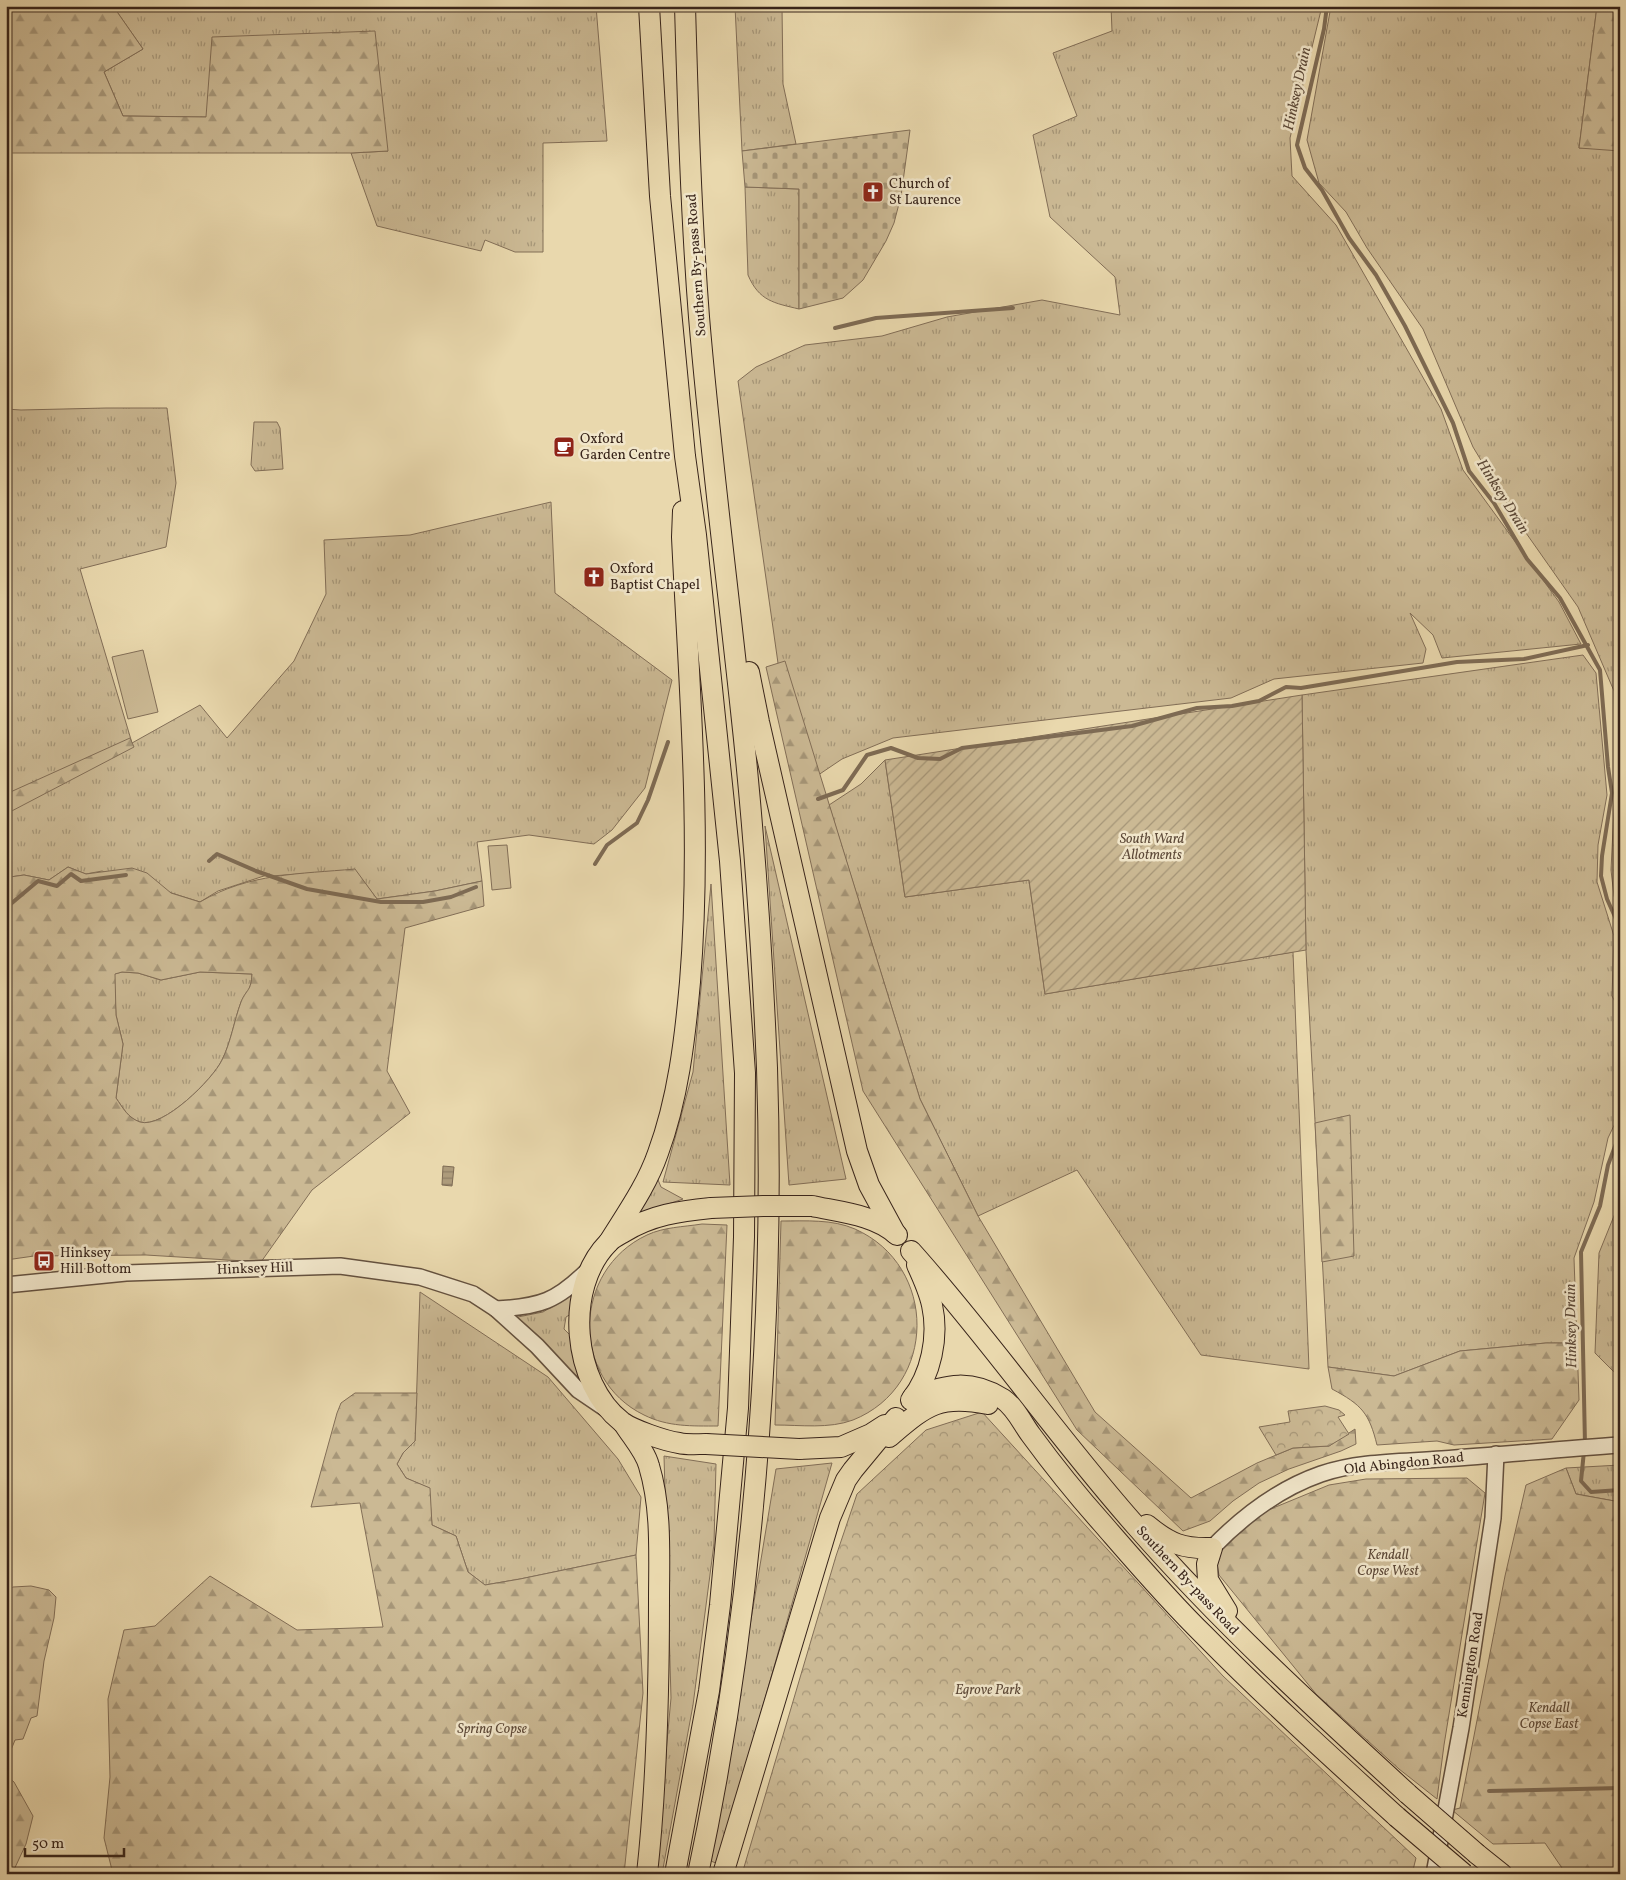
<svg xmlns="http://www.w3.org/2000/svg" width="1626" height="1880" font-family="Vollkorn,serif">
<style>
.grass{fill:url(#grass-tufts);stroke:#826e57}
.forest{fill:url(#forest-firs);stroke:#826e57;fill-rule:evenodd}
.cemetery{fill:url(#cemetery-stones);stroke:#826e57}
.park{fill:url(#park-crowns);stroke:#826e57}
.garden{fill:url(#garden-furrows);stroke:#826e57}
.pitch{fill:#cbb994;stroke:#826e57}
.water{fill:url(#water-rules);stroke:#7e6b54}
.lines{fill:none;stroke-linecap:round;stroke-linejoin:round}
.stream{stroke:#7e6b54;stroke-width:4}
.tertiary-casing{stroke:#64513f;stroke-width:18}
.trunk-casing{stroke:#38241a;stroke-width:22}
.tertiary{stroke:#f1e6ca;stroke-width:15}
.trunk{stroke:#e9d8ad;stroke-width:20}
.trunk-bridge-casing{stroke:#38241a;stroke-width:22;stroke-linecap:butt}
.trunk-bridge{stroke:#e9d8ad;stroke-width:20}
.labels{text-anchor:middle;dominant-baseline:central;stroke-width:5;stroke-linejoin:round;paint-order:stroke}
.poi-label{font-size:14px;fill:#38241a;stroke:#f1e6ca;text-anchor:start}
.street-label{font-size:14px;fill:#38241a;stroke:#f1e6ca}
.park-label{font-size:14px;font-style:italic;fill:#5d4938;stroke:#f1e6ca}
.water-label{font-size:15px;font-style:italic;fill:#5b4837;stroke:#f1e6ca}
</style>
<defs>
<pattern id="grass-tufts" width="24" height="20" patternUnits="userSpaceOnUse" patternTransform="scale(1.25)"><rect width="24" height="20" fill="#cbb994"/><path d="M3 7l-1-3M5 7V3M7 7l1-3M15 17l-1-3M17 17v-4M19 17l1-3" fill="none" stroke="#a69678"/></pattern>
<pattern id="forest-firs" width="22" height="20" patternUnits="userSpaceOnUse" patternTransform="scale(1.25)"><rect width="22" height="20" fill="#cbb994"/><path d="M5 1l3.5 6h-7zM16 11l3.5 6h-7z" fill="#a69678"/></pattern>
<pattern id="cemetery-stones" width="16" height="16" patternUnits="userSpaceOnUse" patternTransform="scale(1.25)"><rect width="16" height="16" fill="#cbb994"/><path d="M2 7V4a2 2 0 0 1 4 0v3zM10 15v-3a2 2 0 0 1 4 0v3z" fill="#a69678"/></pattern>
<pattern id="park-crowns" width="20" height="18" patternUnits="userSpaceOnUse" patternTransform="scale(1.25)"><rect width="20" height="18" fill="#cbb994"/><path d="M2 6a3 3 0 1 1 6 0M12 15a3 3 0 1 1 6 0" fill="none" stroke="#a69678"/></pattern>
<pattern id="garden-furrows" width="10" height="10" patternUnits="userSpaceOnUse" patternTransform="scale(1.25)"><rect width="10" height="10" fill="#cbb994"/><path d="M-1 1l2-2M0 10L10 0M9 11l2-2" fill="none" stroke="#a69678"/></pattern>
<pattern id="water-rules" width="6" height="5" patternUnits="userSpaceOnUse" patternTransform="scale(1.25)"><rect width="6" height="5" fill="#ad9b7b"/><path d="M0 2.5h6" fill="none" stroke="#8e7e64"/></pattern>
</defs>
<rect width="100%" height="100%" fill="#e9d8ad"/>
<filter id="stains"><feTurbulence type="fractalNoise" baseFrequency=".004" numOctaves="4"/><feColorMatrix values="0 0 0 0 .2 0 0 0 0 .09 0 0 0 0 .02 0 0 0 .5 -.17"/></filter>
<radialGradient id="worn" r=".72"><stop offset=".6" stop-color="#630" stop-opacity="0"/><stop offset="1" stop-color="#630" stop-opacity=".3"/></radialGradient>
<g class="grass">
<polygon points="113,6 596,6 607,141 543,143 543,252 515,252 485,240 481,251 377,226 351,153 388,151 206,117 123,116 104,72 143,49"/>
<polygon points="735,6 787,6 782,7 783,84 796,144 742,151"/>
<polygon points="1111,6 1322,6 1290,138 1292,176 1336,225 1441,409 1463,470 1559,602 1581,644 1442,658 1433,635 1410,613 1426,649 1423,663 1274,679 1231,698 893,738 842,759 796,790 738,381 756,367 805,345 882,336 947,317 1042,300 1120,315 1115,277 1050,217 1033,135 1077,116 1053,53 1112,31"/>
<polygon points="1331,6 1597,6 1579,148 1620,147 1620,910 1614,896 1611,870 1616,768 1614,691 1578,607 1519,523 1473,447 1423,329 1367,248 1346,212 1319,183 1307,140"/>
<path d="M 745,187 L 799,189 L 799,309 C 774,303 759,301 748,275 Z"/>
<polygon points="106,408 167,408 176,483 166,547 80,569 132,743 200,705 227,738 294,661 326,594 324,540 410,535 551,502 555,593 672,680 645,788 612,830 594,844 529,835 477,842 482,881 435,891 377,899 355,870 271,876 270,874 218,891 200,902 102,871 86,874 68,867 49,880 24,875 10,877 6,874 6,409 21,410"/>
<polygon points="254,422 277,422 280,428 283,469 255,471 251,465"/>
<polygon points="1583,655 1596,673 1607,795 1598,845 1597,882 1614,936 1612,996 1620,1011 1620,1113 1608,1138 1594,1202 1574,1258 1577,1343 1546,1343 1460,1351 1394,1376 1328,1367 1306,951 1302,695"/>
<polygon points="885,760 905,897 1029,880 1045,994 1293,952 1309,1369 1201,1355 1077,1170 978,1216 920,1099 829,805 861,784"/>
<polygon points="765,826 846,1179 789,1185"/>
<polygon points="711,884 730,1185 663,1182 693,1072"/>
<path d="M 122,972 L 138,973 L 161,980 L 200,972 L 252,974 C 251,992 247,988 241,1002 C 234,1021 231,1042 222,1060 C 213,1079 163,1129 140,1122 C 128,1118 123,1108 116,1098 L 123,1044 L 116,1015 L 114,974 Z"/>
<polygon points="656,1175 661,1187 683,1199 645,1212 635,1219"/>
<polygon points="1620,1201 1620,1372 1617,1375 1595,1353 1599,1253"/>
<polygon points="420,1292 548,1377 618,1459 641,1497 636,1555 520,1579 485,1585 468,1572 456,1536 432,1525 429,1488 406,1478 397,1464 403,1453 415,1441"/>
<polygon points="574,1293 571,1314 566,1317 564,1329 572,1337 579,1378 534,1333 513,1318 543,1312"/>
<polygon points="664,1456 716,1464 714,1544 693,1705 662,1874 655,1874 671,1698"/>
<polygon points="832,1463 718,1864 711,1861 776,1469"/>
<polygon points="1620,1465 1620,1502 1576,1494 1566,1468"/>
</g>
<g class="forest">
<polygon points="6,6 113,6 143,49 104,72 123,116 206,117 212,37 375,31 388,151 351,153 6,153"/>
<polygon points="1597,6 1620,6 1620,151 1579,148"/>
<polygon points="785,661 920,1099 978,1216 1095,1412 1191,1498 1257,1463 1293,1448 1329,1446 1355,1429 1356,1444 1341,1451 1289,1469 1259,1483 1233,1501 1210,1521 1183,1531 1077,1430 863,1091 766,667"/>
<polygon points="130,738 134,747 6,814 6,794"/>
<path d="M 68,867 L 86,874 L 132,868 L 147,873 L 171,893 L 200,902 C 249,873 300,874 355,869 L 377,899 L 435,891 L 482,881 L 484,906 L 405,928 L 387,1071 L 410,1113 L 312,1190 L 261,1262 L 146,1255 L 34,1256 L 6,1260 L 6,874 L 10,877 L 24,875 L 49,880 ZM 122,972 L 138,973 L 161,980 L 200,972 L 252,974 C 251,992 247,988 241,1002 C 234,1021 231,1042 222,1060 C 213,1079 163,1129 140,1122 C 128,1118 123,1108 116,1098 L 123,1044 L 116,1015 L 115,974 Z"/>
<polygon points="1350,1115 1354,1256 1322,1262 1315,1123"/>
<path d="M 781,1221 C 806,1221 832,1219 855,1229 C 938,1266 938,1386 853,1420 C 829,1429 801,1425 775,1425 Z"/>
<path d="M 702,1224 L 727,1225 L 718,1426 C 692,1426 668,1427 644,1415 C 570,1379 572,1270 647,1235 C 664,1227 683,1227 702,1224 Z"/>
<path d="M 1546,1343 L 1577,1343 L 1579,1400 L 1552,1439 L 1454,1445 L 1437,1441 L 1377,1445 C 1369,1413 1362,1405 1332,1389 L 1328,1367 L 1394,1376 L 1460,1351 Z"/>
<polygon points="355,1393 417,1393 415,1441 403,1453 397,1464 406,1478 430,1488 432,1525 456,1536 468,1572 485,1585 520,1579 636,1555 643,1693 624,1874 113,1874 104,1838 110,1777 108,1699 124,1630 155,1626 210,1576 297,1630 383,1627 360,1503 311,1507 337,1413 341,1403"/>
<polygon points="1566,1468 1576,1494 1620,1502 1620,1874 1566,1874 1545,1843 1493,1844 1452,1810 1460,1808 1505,1576 1526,1485"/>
<polygon points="1467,1478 1485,1493 1444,1745 1437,1799 1399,1769 1316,1694 1219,1575 1217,1564 1220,1551 1228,1541 1261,1513 1329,1485 1366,1479"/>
<polygon points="31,1586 49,1590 56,1597 54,1618 44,1661 37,1716 31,1718 23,1739 15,1740 9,1755 6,1752 6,1658 8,1656 6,1651 6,1591 13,1587"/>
<polygon points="6,1775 14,1782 33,1816 26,1844 12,1874 6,1874"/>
</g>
<polygon class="cemetery" points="910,130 901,196 894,223 886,241 863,280 843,298 799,309 799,189 745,187 742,151"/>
<g class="park">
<polygon points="1325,1406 1339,1410 1345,1415 1338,1417 1349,1434 1329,1446 1293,1448 1276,1455 1259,1427 1290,1422 1288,1411"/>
<polygon points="982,1412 1223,1676 1416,1858 1412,1874 742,1874 836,1556 857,1494 926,1430"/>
</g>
<polygon class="garden" points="1302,695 1306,950 1045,994 1029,880 905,897 885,760"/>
<g class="pitch">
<polygon points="143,650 158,712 128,719 112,657"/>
<polygon points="507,845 511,888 492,890 488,846"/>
</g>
<polygon class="water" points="443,1166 454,1167 452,1186 442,1185"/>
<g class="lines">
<g class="stream">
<polyline points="1327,6 1324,29 1297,145 1305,168 1322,190 1349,238 1376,275 1405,326 1453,423 1469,471 1494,503 1527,559 1560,598 1600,670 1608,767 1612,793 1602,856 1601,876 1607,899 1620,928"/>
<polyline points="835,328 876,318 1013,308"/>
<polyline points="818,799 843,790 867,755 891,748 918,758 940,759 962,748 1132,726 1197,708 1232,706 1259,701 1286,687 1301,688 1457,662 1524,659 1588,645"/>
<polyline points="209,861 217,854 256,871 307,889 381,902 423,902 451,897 476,887"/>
<polyline points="595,864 607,845 637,823 648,800 668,742"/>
<polyline points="6,908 38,881 57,886 71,874 81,881 126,875"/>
<polyline points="1585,1444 1581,1252 1600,1206 1608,1165 1620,1133"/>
<polyline points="1584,1451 1581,1481 1591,1492 1620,1490"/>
<polyline points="1489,1791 1620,1788"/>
</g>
<g class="tertiary-casing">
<g id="tertiary">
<polyline points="6,1285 126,1273 340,1266 420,1277 473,1294 496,1309 537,1346 578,1390 606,1409"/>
<path d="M 496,1309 C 540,1307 557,1301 588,1270"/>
<path d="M 1212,1548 C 1243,1516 1278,1489 1321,1474 C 1359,1461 1402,1462 1442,1459 C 1501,1455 1560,1449 1620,1445"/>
<polyline points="1434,1874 1461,1728 1493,1518 1496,1454"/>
</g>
</g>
<g class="trunk-casing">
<g id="trunk">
<polyline points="649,6 660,196 685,456 696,535 730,861 745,1073 744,1237 738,1408 720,1605 709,1691 675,1874"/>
<path d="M 685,6 C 688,110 691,214 699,317 C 710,449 727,579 741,711 C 754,829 762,949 767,1068 C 771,1190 768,1313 759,1435 C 748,1583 729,1729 698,1874"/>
<polyline points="749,672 759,722 857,1151 869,1185 895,1233"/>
<path d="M 812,1206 C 840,1212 876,1215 897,1235"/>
<path d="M 609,1242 C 627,1213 647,1185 658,1153 C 678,1099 685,1039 690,982 C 702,834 689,685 682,537 L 683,511"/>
<path d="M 911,1251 C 990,1339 1057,1437 1136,1526 C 1220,1622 1314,1708 1408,1794"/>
<path d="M 913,1397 C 947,1384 971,1379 1003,1399 C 1016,1408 1022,1423 1031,1435 C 1053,1465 1077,1495 1102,1523 C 1135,1561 1168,1600 1204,1635 C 1266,1698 1331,1757 1397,1817"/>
<path d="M 911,1400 C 931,1375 939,1337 932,1305 C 929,1291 923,1278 917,1265"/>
<path d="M 624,1424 C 632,1437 645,1451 649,1466 C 662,1509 659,1556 659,1601 C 659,1692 657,1783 647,1874"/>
<path d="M 889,1437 C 926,1406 938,1394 988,1404"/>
<path d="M 706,1444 C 697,1444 687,1445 679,1443 C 665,1441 633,1430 622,1422 C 572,1383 564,1288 608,1243 C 612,1238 619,1235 624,1232 C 651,1215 680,1211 711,1208"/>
<polyline points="799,1449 841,1447 871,1434 885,1425"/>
<path d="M 1147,1525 C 1170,1544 1183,1549 1212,1548 L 1207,1564 L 1208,1580 L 1227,1611"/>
<polyline points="1477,1854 1502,1874"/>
<polyline points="723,1874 830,1518 846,1480 853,1470 896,1418"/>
</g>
</g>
<use href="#tertiary" class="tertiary"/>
<use href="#trunk" class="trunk"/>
<g class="trunk-bridge-casing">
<g id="trunk-bridge">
<polyline points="711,1208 763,1206 812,1206"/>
<polyline points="706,1444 799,1449"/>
<polyline points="1408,1794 1477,1854"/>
<polyline points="1397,1817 1464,1874"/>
</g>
</g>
<use href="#trunk-bridge" class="trunk-bridge"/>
</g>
<defs>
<g id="church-square" transform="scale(1.125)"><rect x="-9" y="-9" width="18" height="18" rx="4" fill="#8f2418" stroke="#f1e6ca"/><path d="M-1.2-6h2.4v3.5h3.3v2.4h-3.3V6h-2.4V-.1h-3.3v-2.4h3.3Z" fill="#fff"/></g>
<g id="cafe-square" transform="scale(1.125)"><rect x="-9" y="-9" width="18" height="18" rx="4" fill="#8f2418" stroke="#f1e6ca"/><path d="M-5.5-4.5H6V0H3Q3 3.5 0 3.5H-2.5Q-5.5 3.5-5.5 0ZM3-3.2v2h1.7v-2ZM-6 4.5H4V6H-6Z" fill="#fff"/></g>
<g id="bus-square" transform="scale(1.125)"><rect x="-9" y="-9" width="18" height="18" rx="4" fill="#8f2418" stroke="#f1e6ca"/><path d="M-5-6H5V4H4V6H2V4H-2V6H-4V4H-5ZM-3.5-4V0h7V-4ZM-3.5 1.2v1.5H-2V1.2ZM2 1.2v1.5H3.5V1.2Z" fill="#fff"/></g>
</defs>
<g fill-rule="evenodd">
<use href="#church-square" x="873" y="192"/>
<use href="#cafe-square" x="564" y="447"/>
<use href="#church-square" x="594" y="577"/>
<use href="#bus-square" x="44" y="1261"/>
</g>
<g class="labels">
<g class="poi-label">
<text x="889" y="184">Church of<tspan x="889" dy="16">St Laurence</tspan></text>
<text x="580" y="439">Oxford<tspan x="580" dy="16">Garden Centre</tspan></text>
<text x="610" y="569">Oxford<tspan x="610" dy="16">Baptist Chapel</tspan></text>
<text x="60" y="1253">Hinksey<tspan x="60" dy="16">Hill Bottom</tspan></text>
</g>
<g class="street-label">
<text transform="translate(697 265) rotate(-94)">Southern By-pass Road</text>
<text transform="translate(255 1269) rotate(-2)">Hinksey Hill</text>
<text transform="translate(1404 1464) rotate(-6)">Old Abingdon Road</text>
<text transform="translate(1187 1581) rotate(47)">Southern By-pass Road</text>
<text transform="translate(1471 1665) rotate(-81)">Kennington Road</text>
</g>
<g class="park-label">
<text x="1152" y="839">South Ward<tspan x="1152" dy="16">Allotments</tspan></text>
<text x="1388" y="1555">Kendall<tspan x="1388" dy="16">Copse West</tspan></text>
<text x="988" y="1690">Egrove Park</text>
<text x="1549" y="1708">Kendall<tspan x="1549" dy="16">Copse East</tspan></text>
<text x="492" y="1729">Spring Copse</text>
</g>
<g class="water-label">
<text transform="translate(1298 89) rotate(-78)">Hinksey Drain</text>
<text transform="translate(1502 497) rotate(58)">Hinksey Drain</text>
<text transform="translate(1572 1326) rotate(-91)">Hinksey Drain</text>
</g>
</g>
<rect width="1626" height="1880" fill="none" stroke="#e9d8ad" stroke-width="25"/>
<rect x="8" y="8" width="1611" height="1865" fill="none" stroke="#38241a" stroke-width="2.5"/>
<rect x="12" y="12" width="1601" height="1855" fill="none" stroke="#38241a"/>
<path d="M25 1848v8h99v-8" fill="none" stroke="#38241a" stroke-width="2.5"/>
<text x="32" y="1848" font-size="15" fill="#38241a" stroke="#f1e6ca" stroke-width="4" paint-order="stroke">50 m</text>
<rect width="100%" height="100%" filter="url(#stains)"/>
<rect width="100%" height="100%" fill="url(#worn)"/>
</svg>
